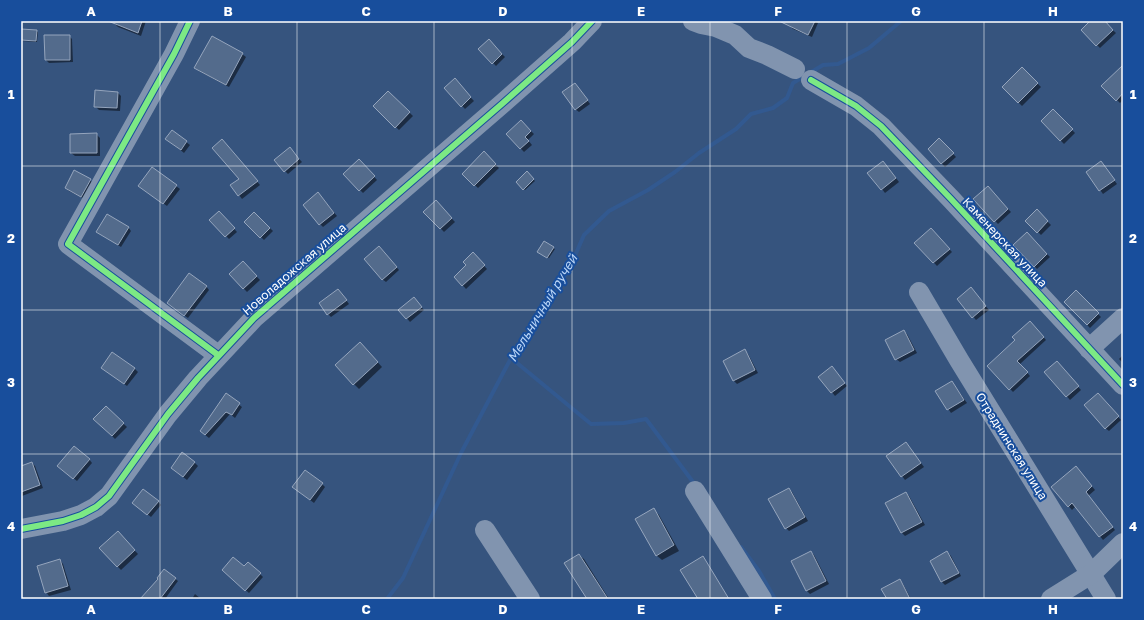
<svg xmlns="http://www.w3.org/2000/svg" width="1144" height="620" font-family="'Golos Text',sans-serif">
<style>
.shadow{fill:#0007}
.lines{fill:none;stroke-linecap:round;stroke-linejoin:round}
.stream{stroke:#325990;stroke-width:4}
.building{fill:#536b8c;stroke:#95a5bd}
.minor{stroke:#8194af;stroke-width:20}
.cycleway-casing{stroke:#184e9c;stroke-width:8}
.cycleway{stroke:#7ce984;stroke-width:6}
.grid{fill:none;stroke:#fff;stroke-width:1;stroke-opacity:0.55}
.labels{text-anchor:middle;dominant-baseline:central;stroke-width:4;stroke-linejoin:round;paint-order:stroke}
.street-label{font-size:12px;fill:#fff;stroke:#184e9c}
.water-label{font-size:13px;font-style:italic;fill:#bbd6f8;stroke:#184e9c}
.neatline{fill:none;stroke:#fff;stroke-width:1.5}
.grid-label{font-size:13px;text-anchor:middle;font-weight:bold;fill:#fff}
</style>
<rect width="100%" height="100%" fill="#36547e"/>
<g class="shadow">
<polygon points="116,21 146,21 141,36 118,27 115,24"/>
<polygon points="791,21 816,21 818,23 812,37 793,29 789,25"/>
<polygon points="1091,21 1103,21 1116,33 1100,48 1082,30"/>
<polygon points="21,30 36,31 38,32 37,42 21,41"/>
<polygon points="69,36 72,39 73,62 49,63 46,60"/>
<polygon points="489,41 505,57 496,66 480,49"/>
<polygon points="242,54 246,57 229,87 199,71 196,67"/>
<polygon points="1022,68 1041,87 1022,106 1003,87"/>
<polygon points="1123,71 1123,100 1120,103 1103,86"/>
<polygon points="454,80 474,101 465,109 445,88"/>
<polygon points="578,87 590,104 579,112 575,109"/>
<polygon points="96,91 118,93 121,96 120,111 99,110 95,106"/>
<polygon points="388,92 413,116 399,130 374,106"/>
<polygon points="1053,110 1075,133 1064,144 1042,121"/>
<polygon points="521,121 534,134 528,140 532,145 524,152 507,134"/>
<polygon points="172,131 190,145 184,153 167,139"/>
<polygon points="96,134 100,138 100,156 75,156 71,153"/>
<polygon points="939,139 956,157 945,167 929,149"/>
<polygon points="225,144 260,185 242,199 239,195 240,179"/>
<polygon points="293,152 302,162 288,174 285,171"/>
<polygon points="484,153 499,168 478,188 463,174"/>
<polygon points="359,160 377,180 363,193 344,174"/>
<polygon points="886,165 899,182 885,193 882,189"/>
<polygon points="1104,166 1117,184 1103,194 1087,172"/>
<polygon points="527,173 535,181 525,190 517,182"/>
<polygon points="90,180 93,183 85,199 69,191 66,188"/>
<polygon points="176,186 180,189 167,206 143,189"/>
<polygon points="988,188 1011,212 998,224 975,199"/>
<polygon points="321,197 337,216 323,227 320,224"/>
<polygon points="439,205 455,222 444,232 425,212"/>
<polygon points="1037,211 1051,225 1041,235 1027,221"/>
<polygon points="219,212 237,232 229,239 211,220"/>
<polygon points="254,213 273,231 264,240 245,222"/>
<polygon points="128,227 131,231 121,247 97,232"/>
<polygon points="931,229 952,252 937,266 916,243"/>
<polygon points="1027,234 1050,257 1037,269 1015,245"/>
<polygon points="553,248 555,249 549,258 540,253"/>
<polygon points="383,251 399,270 386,282 382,279"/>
<polygon points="473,254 487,269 466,289 455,277 467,266"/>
<polygon points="243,262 260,280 247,292 230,274"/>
<polygon points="206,286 209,290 188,318 171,306"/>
<polygon points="974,292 989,310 976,320 958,299"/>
<polygon points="1076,292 1101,317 1090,328 1066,302"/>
<polygon points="341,293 349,304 331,317 328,314"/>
<polygon points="417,302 424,310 410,322 400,310"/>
<polygon points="1033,325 1046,340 1020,364 1030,376 1013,392 988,366"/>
<polygon points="903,331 907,334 917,353 900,362 896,359"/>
<polygon points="365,348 382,367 359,389 354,384"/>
<polygon points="745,351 748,354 758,373 737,384 734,381 724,361"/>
<polygon points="1123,355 1123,363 1119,359"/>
<polygon points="1060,366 1081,390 1070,400 1046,372"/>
<polygon points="102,368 134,368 138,372 127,386"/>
<polygon points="835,371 847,386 835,396 820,377"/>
<polygon points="952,382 967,403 951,413 937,392"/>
<polygon points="226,395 242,407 235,418 230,414 209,438 204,434"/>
<polygon points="1101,397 1121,420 1109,431 1105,428"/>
<polygon points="106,407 127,427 115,439 95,419"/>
<polygon points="906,443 924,467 905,480 888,457"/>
<polygon points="89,459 92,463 77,481 62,469"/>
<polygon points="194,462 198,466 187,480 175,471"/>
<polygon points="32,463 35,466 43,488 22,496 21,495 21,467"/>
<polygon points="1079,471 1095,490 1088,496 1115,530 1103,540 1076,506 1072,510 1053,488"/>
<polygon points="322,484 325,487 314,503 297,490"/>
<polygon points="788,489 792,492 808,521 789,531 786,528"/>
<polygon points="906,493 909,496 925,525 905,536 902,533 886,504"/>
<polygon points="158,501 161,505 151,517 137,506"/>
<polygon points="653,509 659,515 679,551 662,560 656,555"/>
<polygon points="118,533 138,554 121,570 100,548"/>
<polygon points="811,552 814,555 829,584 810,594 807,591 792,562"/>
<polygon points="947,552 951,556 961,576 945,585 942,582 931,561"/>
<polygon points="579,555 584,559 609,599 588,599"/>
<polygon points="60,560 63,564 71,590 49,596 46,592"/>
<polygon points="244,568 260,574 263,577 249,593 226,573"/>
<polygon points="164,570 178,581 165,599 141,599 160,579"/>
<polygon points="900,580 903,584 911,599 888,599"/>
<polygon points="195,594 201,599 192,599"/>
</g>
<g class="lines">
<g class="stream">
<polyline points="511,358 591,424 624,423 646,419 696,486"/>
<polyline points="741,547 759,571 775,599"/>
<polyline points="387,599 403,578 461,453 511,358 553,296 570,267 584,235 609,211 648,190 675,172 699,153 736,129 751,114 773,108 787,98 793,83 823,65 838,64 869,48 901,21"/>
</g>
</g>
<g class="building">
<polygon points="108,21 142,21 138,33"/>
<polygon points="779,21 815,21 808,35"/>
<polygon points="1090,21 1105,21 1113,30 1096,46 1081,30"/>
<polygon points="21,29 37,30 36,41 21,40"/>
<polygon points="44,35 70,35 70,60 45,60"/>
<polygon points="212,36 243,53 226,85 194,68"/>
<polygon points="489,39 502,54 492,64 478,49"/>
<polygon points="1123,65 1123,93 1116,101 1101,86"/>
<polygon points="1022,67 1038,83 1018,103 1002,87"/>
<polygon points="455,78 471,97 461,107 444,88"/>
<polygon points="575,83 588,100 575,110 562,92"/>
<polygon points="95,90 118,92 117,108 94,107"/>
<polygon points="388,91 410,112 395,128 373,106"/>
<polygon points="1053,109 1073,129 1060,141 1041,121"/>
<polygon points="521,120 531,131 525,137 529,141 520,149 506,134"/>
<polygon points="172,130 187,141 181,150 165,139"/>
<polygon points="97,133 97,153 70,153 70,134"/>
<polygon points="939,138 954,153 941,164 928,149"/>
<polygon points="222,139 258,181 238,196 230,185 239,179 212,148"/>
<polygon points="290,147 299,159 284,172 274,160"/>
<polygon points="484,151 496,164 474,186 462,174"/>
<polygon points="359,159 375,176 359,191 343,174"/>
<polygon points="883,161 896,178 881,190 867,173"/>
<polygon points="1101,161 1115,180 1099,191 1086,172"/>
<polygon points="152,167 177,185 163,204 138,186"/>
<polygon points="74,170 91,179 81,197 65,188"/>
<polygon points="527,171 534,179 523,190 516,182"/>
<polygon points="988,186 1008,209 994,222 973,199"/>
<polygon points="318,192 334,213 319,225 303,205"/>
<polygon points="436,200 452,218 440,229 423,212"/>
<polygon points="1037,209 1048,221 1037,233 1025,221"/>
<polygon points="219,211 235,228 225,237 209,220"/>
<polygon points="254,212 270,228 260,238 244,222"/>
<polygon points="107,214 129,227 118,245 96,232"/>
<polygon points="931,228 950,249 933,263 914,243"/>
<polygon points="1027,232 1047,254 1034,267 1013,245"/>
<polygon points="544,241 554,247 547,258 537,252"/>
<polygon points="379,246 397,267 382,280 364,259"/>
<polygon points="473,252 485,265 462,286 454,277 466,265 463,262"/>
<polygon points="243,261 257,276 243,289 229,274"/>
<polygon points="189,273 207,286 184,316 167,303"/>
<polygon points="971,287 986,306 972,318 957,299"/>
<polygon points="338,289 347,300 327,315 319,303"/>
<polygon points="1076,290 1099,313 1087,325 1064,302"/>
<polygon points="414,297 422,307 406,319 398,310"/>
<polygon points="1030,321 1044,337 1017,361 1028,372 1009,390 987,366 1015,340 1012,337"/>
<polygon points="904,330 914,350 895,360 885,340"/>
<polygon points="360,342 378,362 353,385 335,365"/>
<polygon points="745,349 755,370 733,381 723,361"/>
<polygon points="112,352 135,368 124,384 101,368"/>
<polygon points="1057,361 1079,386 1066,397 1044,372"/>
<polygon points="832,366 845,383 831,393 818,377"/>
<polygon points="952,381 964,400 947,410 935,391"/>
<polygon points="226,393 240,403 232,415 226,412 205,435 200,431"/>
<polygon points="1098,393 1119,416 1105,429 1084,405"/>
<polygon points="106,406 124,423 112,436 93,419"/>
<polygon points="906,442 921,463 901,477 886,456"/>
<polygon points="74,446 90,459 73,479 57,466"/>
<polygon points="182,452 195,462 183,477 171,468"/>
<polygon points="32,462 40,485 21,492 21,466"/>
<polygon points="1076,466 1092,486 1086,492 1113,527 1099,537 1072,503 1068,507 1051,487"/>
<polygon points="305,470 323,483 310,500 292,487"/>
<polygon points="789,488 805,517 785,529 768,499"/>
<polygon points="143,489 159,501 147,515 132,503"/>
<polygon points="906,492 922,522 901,533 885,503"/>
<polygon points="654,508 674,545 656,556 635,519"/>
<polygon points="118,531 135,550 117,567 99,548"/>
<polygon points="811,551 826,581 806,591 791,561"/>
<polygon points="947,551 959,573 941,582 930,561"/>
<polygon points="579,554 608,599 587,599 564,563"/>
<polygon points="703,556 729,599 698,599 680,570"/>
<polygon points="233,557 244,566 248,562 261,573 245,591 222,570"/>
<polygon points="60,559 68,586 45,593 37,566"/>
<polygon points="164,569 176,578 160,599 140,599 158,579 157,578"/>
<polygon points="900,579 910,599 887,599 881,589"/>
</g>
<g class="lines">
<g class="minor">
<polyline points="190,21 174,54 68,244 218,355"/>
<polyline points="693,21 701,24 716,27 735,35 749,48 767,55 795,69"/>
<polyline points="811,80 856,106 881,126 951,199 1123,385"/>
<polyline points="919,292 959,360 1106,599"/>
<polyline points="1089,349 1123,318"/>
<polyline points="695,491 762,599"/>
<polyline points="21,529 63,521 81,515 96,507 109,496 168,414 198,378 254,318 503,103 572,42 592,21"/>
<polyline points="485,530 530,599"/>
<polyline points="1051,599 1091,574 1123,543"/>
</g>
<g class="cycleway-casing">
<g id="cycleway">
<polyline points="190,21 174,54 68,244 218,355"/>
<polyline points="811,80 856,106 881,126 951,199 1123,385"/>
<polyline points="21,529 63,521 81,515 96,507 109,496 168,414 198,378 254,318 503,103 572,42 592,21"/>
</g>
</g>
<use href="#cycleway" class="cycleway"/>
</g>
<path class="grid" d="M 160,21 L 160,599M 297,21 L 297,599M 434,21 L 434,599M 572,21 L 572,599M 710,21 L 710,599M 847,21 L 847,599M 984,21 L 984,599M 21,166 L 1123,166M 21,310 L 1123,310M 21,454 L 1123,454"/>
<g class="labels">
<g class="street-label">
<text transform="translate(1005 242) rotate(47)">Каменерская улица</text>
<text transform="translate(294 269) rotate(-41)">Новоладожская улица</text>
<text transform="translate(1012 446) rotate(58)">Отраднинская улица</text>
</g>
<g class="water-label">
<text transform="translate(542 308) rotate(-59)">Мельничный ручей</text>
</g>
</g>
<rect width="1144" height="620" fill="none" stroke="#184e9c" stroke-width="44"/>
<rect x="22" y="22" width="1100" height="576" class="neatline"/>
<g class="grid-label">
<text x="91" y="16">A</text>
<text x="228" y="16">B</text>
<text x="366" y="16">C</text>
<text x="503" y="16">D</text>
<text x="641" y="16">E</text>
<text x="778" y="16">F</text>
<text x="916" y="16">G</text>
<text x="1053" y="16">H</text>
<text x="11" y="99">1</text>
<text x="1133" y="99">1</text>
<text x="11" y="243">2</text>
<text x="1133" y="243">2</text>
<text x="11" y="387">3</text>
<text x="1133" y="387">3</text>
<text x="11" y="531">4</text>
<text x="1133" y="531">4</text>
<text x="91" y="614">A</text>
<text x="228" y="614">B</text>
<text x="366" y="614">C</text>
<text x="503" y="614">D</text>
<text x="641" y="614">E</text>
<text x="778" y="614">F</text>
<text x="916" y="614">G</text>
<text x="1053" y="614">H</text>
</g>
</svg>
